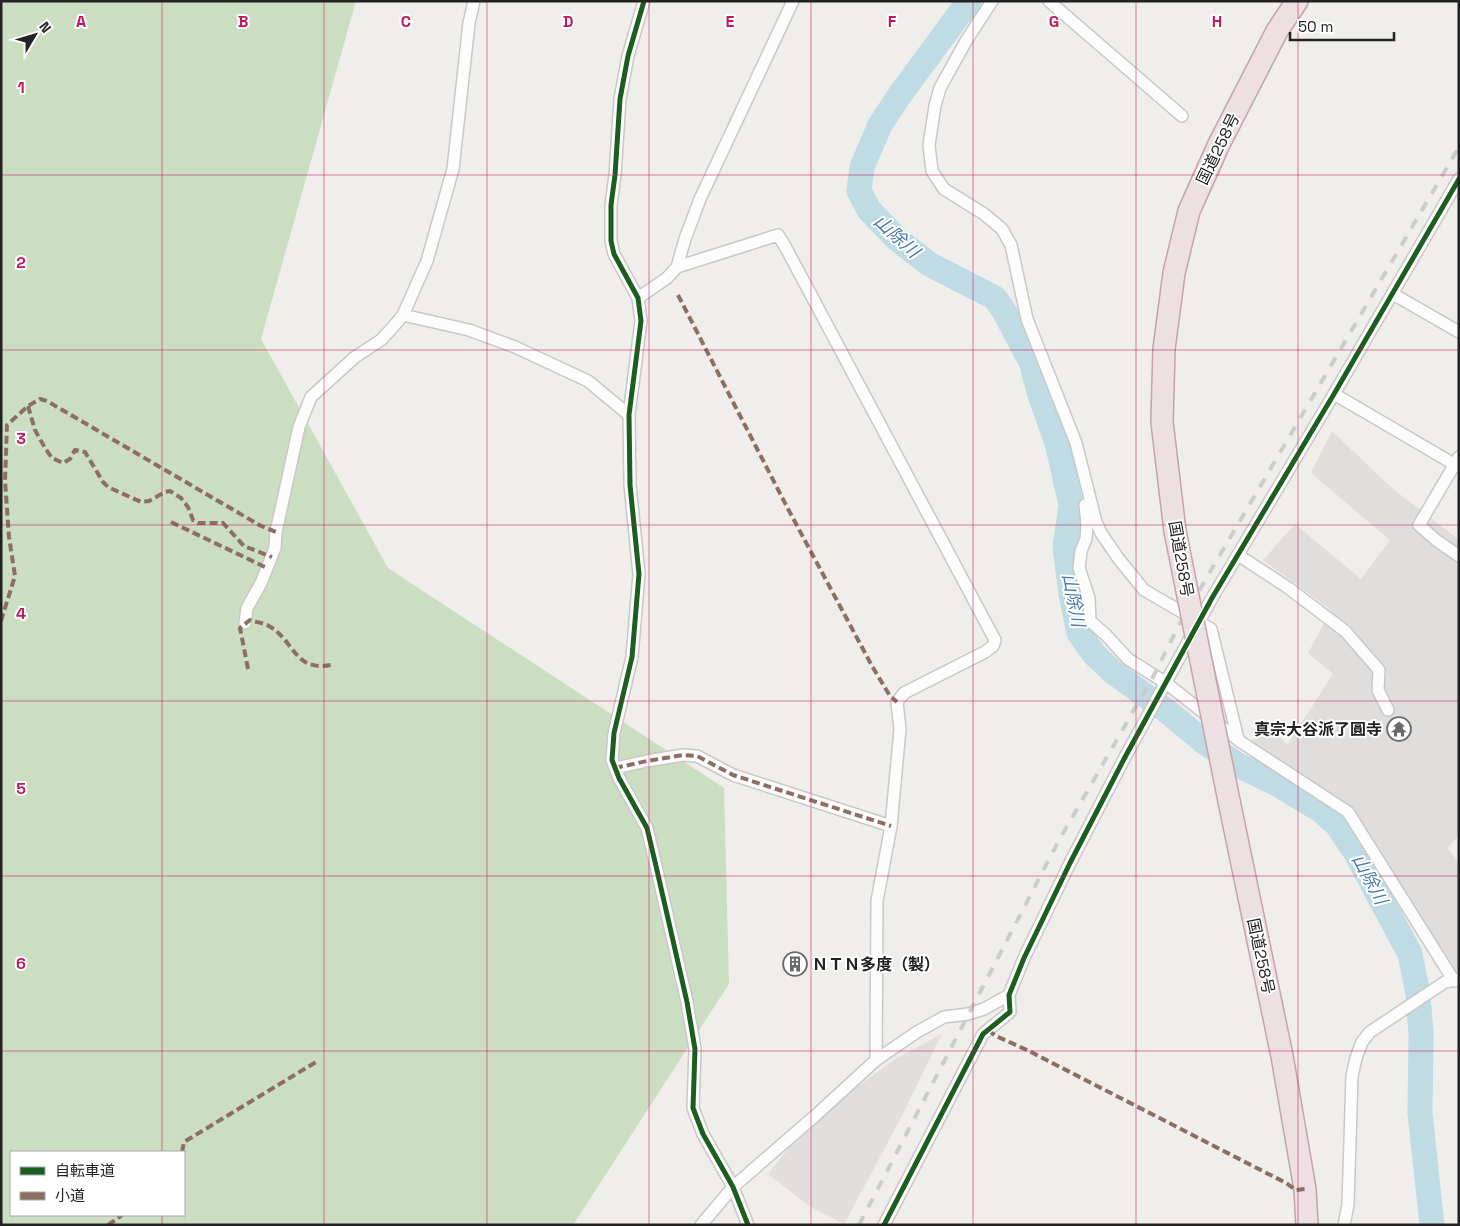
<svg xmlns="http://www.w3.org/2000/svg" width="1460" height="1226" font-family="'Space Grotesk','Noto Sans JP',sans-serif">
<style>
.residential{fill:#dfdedc}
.forest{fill:#cbdec1;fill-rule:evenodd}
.parking{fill:#e0dfde}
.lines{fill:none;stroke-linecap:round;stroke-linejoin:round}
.river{stroke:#bfdbe3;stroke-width:25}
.street-casing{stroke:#c9c8c7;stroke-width:14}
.highway-casing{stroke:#c5a2ac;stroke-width:24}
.street{stroke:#fdfcfc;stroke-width:11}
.highway{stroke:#ece0e2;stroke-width:21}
.rail{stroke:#ccc;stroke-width:4;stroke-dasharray:10 10;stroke-linecap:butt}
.highway-bridge-casing{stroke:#c5a2ac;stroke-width:24;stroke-linecap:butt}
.highway-bridge{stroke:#ece0e2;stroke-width:21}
.quiet{stroke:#8d6e63;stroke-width:4;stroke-dasharray:8 4;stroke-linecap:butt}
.cycleway-casing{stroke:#fff;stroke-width:8}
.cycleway{stroke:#1b5e20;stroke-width:5}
.grid{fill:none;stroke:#c2185b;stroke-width:1;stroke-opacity:0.55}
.labels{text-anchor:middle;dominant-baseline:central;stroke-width:4;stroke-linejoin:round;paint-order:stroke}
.street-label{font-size:16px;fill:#222;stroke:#fff}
.poi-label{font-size:16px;font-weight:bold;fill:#222;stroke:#fff;text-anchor:end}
.water-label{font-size:18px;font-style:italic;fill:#4a7aab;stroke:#fff}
.grid-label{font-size:16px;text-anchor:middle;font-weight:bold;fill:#c2185b;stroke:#fff;stroke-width:4;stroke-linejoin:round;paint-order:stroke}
</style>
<rect width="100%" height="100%" fill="#f0eeeb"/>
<polygon class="residential" points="1332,431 1393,489 1459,540 1459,836 1447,848 1459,862 1459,971 1456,973 1350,806 1250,742 1270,726 1287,745 1333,674 1308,653 1331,610 1263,560 1295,524 1361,579 1390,540 1311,473"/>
<path class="forest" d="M 1,1 L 356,1 L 261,339 L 388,568 L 724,788 L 729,984 L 573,1225 L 1,1225 ZM 11,1152 L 184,1152 L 184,1215 L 11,1215 Z"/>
<polygon class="parking" points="942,1034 900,1120 844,1224 809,1206 768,1174 789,1148 838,1101 895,1059"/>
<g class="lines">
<polyline class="river" points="969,1 899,96 880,125 862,167 859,191 869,210 897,239 929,264 995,298 1004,311 1031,362 1040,395 1057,443 1071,505 1065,547 1071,594 1079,633 1094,654 1113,672 1168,712 1204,742 1238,765 1279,785 1320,810 1337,825 1356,853 1410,954 1418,994 1421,1034 1420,1113 1432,1225"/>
<g class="street-casing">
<g id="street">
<polyline points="644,1 628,56 620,99 615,175 611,205 611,241 614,254 638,298 641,321 629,415 630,485 639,574 632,657 614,733 612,760 619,778 647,828 656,866 687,1002 695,1049 693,1108 703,1134 733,1187 748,1225"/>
<polyline points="992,1 966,41 940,88 935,106 929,145 932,171 944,189 984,214 1002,229 1011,245 1027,319 1076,443 1096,522 1101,533 1118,558 1144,590 1211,629 1238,739"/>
<polyline points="1049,1 1182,116"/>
<polyline points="677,267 778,235 786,248 995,640 993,646 985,652 904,693 897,702 900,729 891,826 877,901 876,1060"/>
<polyline points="1393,294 1459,332"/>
<polyline points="638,298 667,278 677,267 685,239 700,199 793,1"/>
<polyline points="403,315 469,330 515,347 588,381 629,415"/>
<polyline points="1334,394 1459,467"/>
<polyline points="1459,457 1419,525 1436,540 1459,556"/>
<polyline points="1085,505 1087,524 1086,539 1081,551 1079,568 1089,598 1090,621 1106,635 1128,659 1166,683 1241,742 1348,812 1454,981"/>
<polyline points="1238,555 1287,587 1345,631 1379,670 1378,690 1388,710"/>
<polyline points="245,623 247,608 261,583 275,548 276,532 299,427 311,397 355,357 381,340 393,327 403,315 427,261 453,169 469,23 474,1"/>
<polyline points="615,768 647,761 683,755 697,756 733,775 891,826"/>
<polyline points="701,1225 733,1187 816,1115 876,1060 917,1032 944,1017 968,1014 984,1009 1009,995"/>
<polyline points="884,1225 983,1034 1010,1012 1009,995 1024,958 1070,863 1124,759 1212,598 1334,394 1459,179"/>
<polyline points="1344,1225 1348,1205 1352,1076 1356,1058 1362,1042 1370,1032 1445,982 1459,979"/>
</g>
</g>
<g class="highway-casing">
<g id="highway">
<polyline points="1175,531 1162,422 1164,349 1174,273 1189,211 1219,144 1277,31 1297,1"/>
<polyline points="1229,801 1282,1056 1305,1189 1307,1225"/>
</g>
</g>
<use href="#street" class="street"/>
<use href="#highway" class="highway"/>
<polyline class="rail" points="859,1225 1057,844 1154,675 1179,625 1459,147"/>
<g class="highway-bridge-casing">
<polyline id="highway-bridge" points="1175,531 1229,801"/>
</g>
<use href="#highway-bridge" class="highway-bridge"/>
<g class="quiet">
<polyline points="678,295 787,507 872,666 890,696 897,702"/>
<polyline points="28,406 35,430 45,448 52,458 63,463 70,459 75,450 85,452 103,482 108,487 141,502 149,501 165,492 170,491 181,498 188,507 193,520 198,523 223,523 244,546 272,557"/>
<polyline points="171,522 267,568"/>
<polyline points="1,621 15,576 9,537 5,481 7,425 28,406 40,399 47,401 261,526 276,532"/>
<path d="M 248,669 L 240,628 L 250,620 C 256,622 264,623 269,626 C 295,641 294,672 331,665"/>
<polyline points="615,768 647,761 683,755 697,756 733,775 891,826"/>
<polyline points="988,1030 996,1036 1029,1051 1286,1183 1296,1190 1305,1189"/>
<polyline points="182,1152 184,1142 316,1062"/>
<polyline points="108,1225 122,1215"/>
</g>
<g class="cycleway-casing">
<g id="cycleway">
<polyline points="644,1 628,56 620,99 615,175 611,205 611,241 614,254 638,298 641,321 629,415 630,485 639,574 632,657 614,733 612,760 619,778 647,828 656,866 687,1002 695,1049 693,1108 703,1134 733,1187 748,1225"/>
<polyline points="884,1225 983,1034 1010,1012 1009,995 1024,958 1070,863 1124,759 1212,598 1334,394 1459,179"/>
</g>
</g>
<use href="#cycleway" class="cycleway"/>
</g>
<path class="grid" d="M 162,1 L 162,1152M 324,1 L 324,1225M 487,1 L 487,1225M 649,1 L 649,1225M 811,1 L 811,1225M 973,1 L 973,1225M 1136,1 L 1136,1225M 1298,1 L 1298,1225M 1,175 L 1459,175M 1,350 L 1459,350M 1,525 L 1459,525M 1,701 L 1459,701M 1,876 L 1459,876M 1,1051 L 1459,1051M 162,1215 L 162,1225"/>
<defs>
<g id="temple-ring" transform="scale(1.25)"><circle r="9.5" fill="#fff" stroke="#6a6968" stroke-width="1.5"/><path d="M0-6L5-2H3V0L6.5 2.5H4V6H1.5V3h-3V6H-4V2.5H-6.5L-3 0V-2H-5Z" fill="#6a6968"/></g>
<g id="building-ring" transform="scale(1.25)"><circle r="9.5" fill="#fff" stroke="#6a6968" stroke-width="1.5"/><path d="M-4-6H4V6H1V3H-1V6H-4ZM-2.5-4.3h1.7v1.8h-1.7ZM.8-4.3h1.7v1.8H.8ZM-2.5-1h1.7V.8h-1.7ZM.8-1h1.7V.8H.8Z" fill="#6a6968"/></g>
</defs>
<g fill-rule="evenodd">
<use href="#temple-ring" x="1399" y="729"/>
<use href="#building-ring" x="795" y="964"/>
</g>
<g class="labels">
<g class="street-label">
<text transform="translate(1218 149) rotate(-64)">国道258号</text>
<text transform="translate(1181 559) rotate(80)">国道258号</text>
<text transform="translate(1261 956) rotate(78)">国道258号</text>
</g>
<g class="poi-label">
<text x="1382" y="729">真宗大谷派了圓寺</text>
<text x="812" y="964" text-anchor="start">ＮＴＮ多度（製）</text>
</g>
<g class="water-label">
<text transform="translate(897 236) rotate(42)">山除川</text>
<text transform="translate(1074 600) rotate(79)">山除川</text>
<text transform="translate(1370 879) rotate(62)">山除川</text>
</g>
</g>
<g class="grid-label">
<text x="81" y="27">A</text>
<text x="243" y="27">B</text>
<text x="406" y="27">C</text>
<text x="568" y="27">D</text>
<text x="730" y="27">E</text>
<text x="892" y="27">F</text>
<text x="1054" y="27">G</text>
<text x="1217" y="27">H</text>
<text x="21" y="93">1</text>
<text x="21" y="268">2</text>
<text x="21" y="444">3</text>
<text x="21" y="619">4</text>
<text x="21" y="794">5</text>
<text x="21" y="969">6</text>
</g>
<rect width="1460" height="1226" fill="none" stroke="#222222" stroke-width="5"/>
<rect x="10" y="1151" width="175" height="65" fill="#ffffff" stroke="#a7a7a7"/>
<rect x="20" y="1167" width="25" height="8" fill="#1b5e20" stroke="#a7a7a7"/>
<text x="55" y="1176" font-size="15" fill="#222222">自転車道</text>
<rect x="20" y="1192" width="25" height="8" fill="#8d6e63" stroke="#a7a7a7"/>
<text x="55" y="1201" font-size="15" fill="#222222">小道</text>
<g transform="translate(35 35) rotate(52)" stroke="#ffffff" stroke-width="4" paint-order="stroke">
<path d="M0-4L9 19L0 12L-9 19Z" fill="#222222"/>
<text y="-8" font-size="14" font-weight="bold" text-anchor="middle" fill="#222222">N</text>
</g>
<path d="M1290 32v8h104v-8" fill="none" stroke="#222222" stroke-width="2.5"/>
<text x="1298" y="32" font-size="15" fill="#222222" stroke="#ffffff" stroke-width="4" paint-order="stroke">50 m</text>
</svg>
